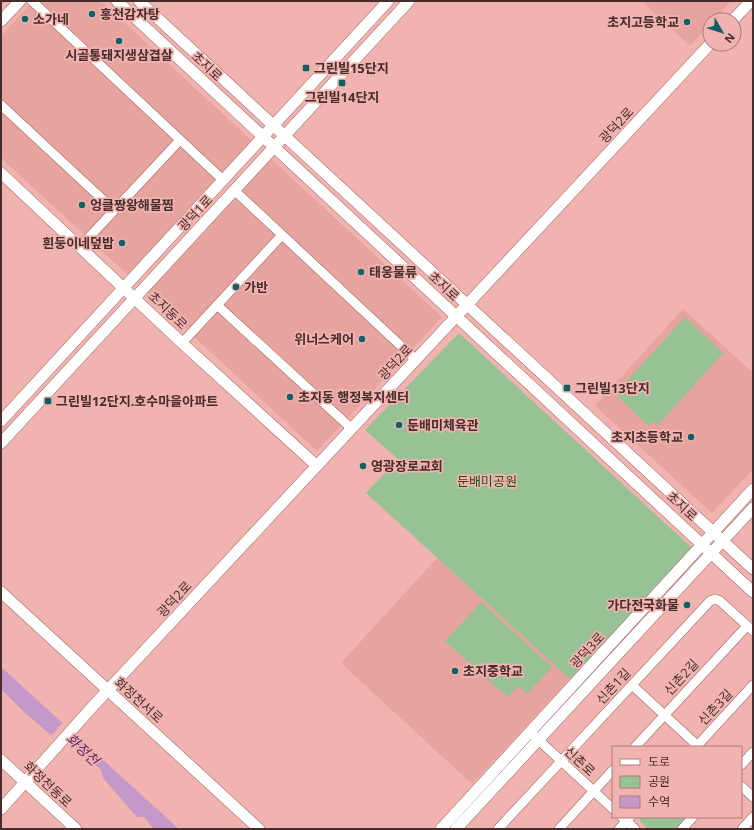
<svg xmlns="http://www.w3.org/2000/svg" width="754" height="830" font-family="'Open Sans','Noto Sans KR',sans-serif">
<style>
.built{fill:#e7a49f}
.green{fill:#97c295}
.water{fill:#c598ca}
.pier{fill:#f1b3af}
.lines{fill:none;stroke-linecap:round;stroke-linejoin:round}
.minor-casing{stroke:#9f6764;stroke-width:10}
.tertiary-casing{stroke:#9f6764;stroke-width:12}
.minor{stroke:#fff;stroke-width:9}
.tertiary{stroke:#fff;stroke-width:11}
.poi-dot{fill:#106167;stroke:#f1b3af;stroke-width:1.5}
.labels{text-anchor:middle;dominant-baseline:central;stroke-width:3.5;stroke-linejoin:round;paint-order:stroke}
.poi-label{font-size:13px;font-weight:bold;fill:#462d2c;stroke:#f1b3af;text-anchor:start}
.street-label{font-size:13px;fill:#462d2c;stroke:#f1b3af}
.park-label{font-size:13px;fill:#125515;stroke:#f1b3af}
.water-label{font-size:14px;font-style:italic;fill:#602966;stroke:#f1b3af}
</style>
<rect width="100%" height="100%" fill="#f1b3af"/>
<g class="built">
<polygon points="33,1 101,1 252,141 128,275 1,158 1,36"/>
<polygon points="642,1 731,1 714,20 710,20 710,24 690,46"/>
<polygon points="271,159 442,317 317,451 147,293"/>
<polygon points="683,309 753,373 753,469 712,513 595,406"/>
<polygon points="437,558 570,679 472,784 341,663"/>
</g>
<g class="green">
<polygon points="685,317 723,353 658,425 653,421 649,426 615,394"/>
<polygon points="459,333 693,549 570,679 366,493 398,459 365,430"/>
<polygon points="481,602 552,667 527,694 518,686 507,697 445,641"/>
<polygon points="640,817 686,817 675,829 648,829 640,821"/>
</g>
<polygon class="water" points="1,667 179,829 154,829 144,817 137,817 103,778 101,770 76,748 51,735 23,711 1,689"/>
<polygon class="pier" points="64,721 81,737 71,748 50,737"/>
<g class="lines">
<g class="minor-casing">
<g id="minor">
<polyline points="32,1 223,180"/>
<polyline points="1,105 114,210"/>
<polyline points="234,190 416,360"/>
<polyline points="80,247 180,140"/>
<polyline points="217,305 352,429"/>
<polyline points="182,343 282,235"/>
<polyline points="632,685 699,747"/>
<polyline points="530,732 613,809"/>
<polyline points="635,747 747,626"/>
<polyline points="696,747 753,685"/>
<polyline points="741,765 753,752"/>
<polyline points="741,786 753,797"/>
<polyline points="622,817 635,829"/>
<polyline points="498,829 710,601 715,599 720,601 753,631"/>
<polyline points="559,829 613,770"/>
<polyline points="619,829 630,817"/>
<polyline points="682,829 693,817"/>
<polyline points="742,829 753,817"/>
</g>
</g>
<g class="tertiary-casing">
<g id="tertiary">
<polyline points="117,1 753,592"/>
<polyline points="139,1 753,569"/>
<polyline points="733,20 751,1"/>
<polyline points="1,21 20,1"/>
<polyline points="1,173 182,343 317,466"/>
<polyline points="1,421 388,1"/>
<polyline points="1,443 409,1"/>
<polyline points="1,592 259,829"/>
<polyline points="1,760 76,829"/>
<polyline points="1,809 94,705 710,44"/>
<polyline points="441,829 753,489"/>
<polyline points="456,829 753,508"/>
</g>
</g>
<use href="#minor" class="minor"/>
<use href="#tertiary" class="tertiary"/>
</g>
<g class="poi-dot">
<circle cx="92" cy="14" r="4"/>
<circle cx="25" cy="19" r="4"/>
<circle cx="687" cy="22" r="4"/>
<circle cx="119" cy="41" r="4"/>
<rect x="302" y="64" width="8" height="8" rx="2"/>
<rect x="338" y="79" width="8" height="8" rx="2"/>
<circle cx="82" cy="205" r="4"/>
<circle cx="122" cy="243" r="4"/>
<circle cx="361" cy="272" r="4"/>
<circle cx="236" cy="287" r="4"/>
<circle cx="362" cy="339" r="4"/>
<rect x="563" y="384" width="8" height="8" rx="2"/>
<circle cx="290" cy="397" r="4"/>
<rect x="44" y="397" width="8" height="8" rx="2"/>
<circle cx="399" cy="425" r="4"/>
<circle cx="691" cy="437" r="4"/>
<circle cx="363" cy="466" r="4"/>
<circle cx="687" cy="605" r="4"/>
<circle cx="455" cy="671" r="4"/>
</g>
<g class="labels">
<g class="poi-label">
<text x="100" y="14">홍천감자탕</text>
<text x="33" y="19">소가네</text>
<text x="679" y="22" text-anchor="end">초지고등학교</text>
<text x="119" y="55" text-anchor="middle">시골통돼지생삼겹살</text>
<text x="314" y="68">그린빌15단지</text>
<text x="342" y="97" text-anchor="middle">그린빌14단지</text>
<text x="90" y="205">엉클짱왕해물찜</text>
<text x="114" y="243" text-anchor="end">흰둥이네덮밥</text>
<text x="369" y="272">태웅물류</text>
<text x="244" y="287">가반</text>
<text x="354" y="339" text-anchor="end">위너스케어</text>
<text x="575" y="388">그린빌13단지</text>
<text x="298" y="397">초지동 행정복지센터</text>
<text x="56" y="401">그린빌12단지.호수마을아파트</text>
<text x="407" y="425">둔배미체육관</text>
<text x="683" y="437" text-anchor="end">초지초등학교</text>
<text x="371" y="466">영광장로교회</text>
<text x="679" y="605" text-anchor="end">가다전국화물</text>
<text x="463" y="671">초지중학교</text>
</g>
<g class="street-label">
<text transform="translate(207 66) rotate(43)">초지로</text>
<text transform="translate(616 125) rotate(-47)">광덕2로</text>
<text transform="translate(195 213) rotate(-47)">광덕1로</text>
<text transform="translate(444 286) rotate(43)">초지로</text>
<text transform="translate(168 310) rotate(44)">초지동로</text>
<text transform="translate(395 362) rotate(-47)">광덕2로</text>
<text transform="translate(682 506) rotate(43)">초지로</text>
<text transform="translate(174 599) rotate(-47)">광덕2로</text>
<text transform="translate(587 650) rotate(-47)">광덕3로</text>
<text transform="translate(681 677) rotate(-47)">신촌2길</text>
<text transform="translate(613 686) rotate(-47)">신촌1길</text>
<text transform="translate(139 700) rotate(42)">화정천서로</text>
<text transform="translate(715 707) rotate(-47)">신촌3길</text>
<text transform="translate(580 761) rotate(43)">신촌로</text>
<text transform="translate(48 784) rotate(43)">화정천동로</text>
</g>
<g class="park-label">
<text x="487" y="481">둔배미공원</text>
</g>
<g class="water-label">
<text transform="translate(83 749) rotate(43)">화정천</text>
</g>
</g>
<rect width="754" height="830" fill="none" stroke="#462d2c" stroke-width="4"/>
<rect x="612" y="746" width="130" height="72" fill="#f1b3af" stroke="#ad7d7b"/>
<rect x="620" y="759" width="20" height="6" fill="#ffffff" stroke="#ad7d7b"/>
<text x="648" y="766" font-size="12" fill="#462d2c">도로</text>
<rect x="620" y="776" width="20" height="12" fill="#97c295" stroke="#ad7d7b"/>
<text x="648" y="786" font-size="12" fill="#462d2c">공원</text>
<rect x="620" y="796" width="20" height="12" fill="#c598ca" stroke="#ad7d7b"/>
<text x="648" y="806" font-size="12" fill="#462d2c">수역</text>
<g transform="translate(722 32) rotate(129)"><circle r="19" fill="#f1b3af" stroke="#ad7d7b"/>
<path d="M0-3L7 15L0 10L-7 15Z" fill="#106167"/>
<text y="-6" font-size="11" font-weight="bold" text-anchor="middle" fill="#462d2c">N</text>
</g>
</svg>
